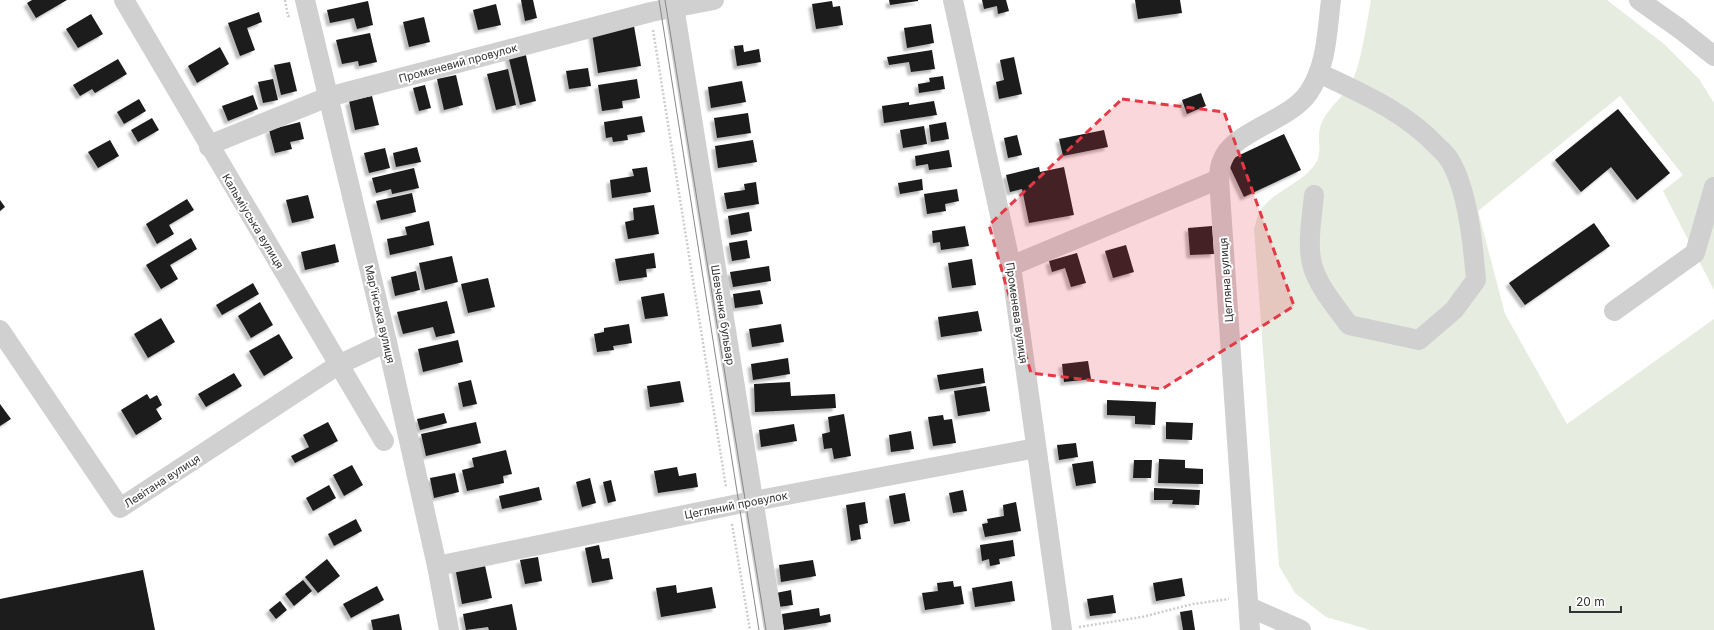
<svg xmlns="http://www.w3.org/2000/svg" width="1714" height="630" font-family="Inter,sans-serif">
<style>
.green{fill:#e6ecdf}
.building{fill:#1a1a1a;filter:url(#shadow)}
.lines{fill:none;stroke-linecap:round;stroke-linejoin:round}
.path{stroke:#cdcdcd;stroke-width:2.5;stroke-dasharray:2 2;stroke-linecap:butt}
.minor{stroke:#d0d0d0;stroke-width:20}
.tram{stroke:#888;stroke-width:1}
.marked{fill:#e63946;fill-opacity:0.2;stroke:#e63946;stroke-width:3;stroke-dasharray:8 5;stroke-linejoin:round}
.labels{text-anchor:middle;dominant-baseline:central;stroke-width:4;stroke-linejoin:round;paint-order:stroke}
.street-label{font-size:11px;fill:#333;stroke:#fff}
</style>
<defs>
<filter id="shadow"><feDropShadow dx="-3.5" dy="3.5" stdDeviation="1" flood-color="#0004"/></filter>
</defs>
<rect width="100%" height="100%" fill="#fff"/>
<path class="green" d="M 1371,0 L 1607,0 L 1664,44 L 1699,79 L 1714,103 L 1714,290 L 1663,191 L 1683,175 L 1620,96 L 1478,211 L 1505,314 L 1567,424 L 1714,319 L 1714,630 L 1370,630 L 1326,617 L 1295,593 L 1279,566 L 1254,229 C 1256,223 1257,216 1260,211 C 1274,190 1305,183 1317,161 C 1322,150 1317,138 1320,128 C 1325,108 1347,96 1354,77 C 1362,57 1367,22 1371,0 Z"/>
<g class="building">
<polygon points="32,0 67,0 36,18 27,3"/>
<polygon points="521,0 533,0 537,18 525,21"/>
<polygon points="889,0 918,0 918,1 890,5"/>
<polygon points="982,0 1006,0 1009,11 998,14 997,6 984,9"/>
<polygon points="1135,0 1180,0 1182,13 1138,19"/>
<polygon points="368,1 373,25 357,29 354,18 330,23 327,10"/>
<polygon points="832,1 833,7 840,6 843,25 816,29 812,4"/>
<polygon points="496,4 501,25 478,30 473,10"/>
<polygon points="259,12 262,22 247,28 255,50 240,56 228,23"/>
<polygon points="91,14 103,34 78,48 66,29"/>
<polygon points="424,17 430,42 409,47 403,22"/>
<polygon points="931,24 934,43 907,48 904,28"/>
<polygon points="634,26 641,66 598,73 592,33"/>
<polygon points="370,33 377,62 359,66 358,61 342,64 336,40"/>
<polygon points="743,45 744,52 759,49 761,62 737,66 734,46"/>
<polygon points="220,47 229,64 197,83 188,66"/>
<polygon points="932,50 935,69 911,72 909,62 889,65 887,57"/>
<polygon points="525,51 536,101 520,105 508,55"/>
<polygon points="1014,57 1022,94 999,99 996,82 1004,80 1000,60"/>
<polygon points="118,59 127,74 95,93 92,89 80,96 73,85"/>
<polygon points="290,62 297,91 281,95 274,65"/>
<polygon points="588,68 591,86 569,89 566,71"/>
<polygon points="508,69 516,105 496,110 487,74"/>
<polygon points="456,75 463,105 444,110 437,79"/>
<polygon points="943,76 945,89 919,93 918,84 930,82 929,78"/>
<polygon points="273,79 278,100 263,103 258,82"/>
<polygon points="637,79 640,98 622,101 623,108 602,111 598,85"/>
<polygon points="742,81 746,102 711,108 708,87"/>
<polygon points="425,85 431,108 419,111 413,88"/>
<polygon points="1201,93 1206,106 1187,114 1182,100"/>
<polygon points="253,95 258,109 228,121 222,106"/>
<polygon points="372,96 379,125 355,130 349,101"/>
<polygon points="139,99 146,111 124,124 117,112"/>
<polygon points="934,101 937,115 884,123 882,106 909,102 909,105"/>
<polygon points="1618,109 1670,173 1637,200 1611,167 1581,192 1555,160"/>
<polygon points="748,113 751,133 717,138 714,118"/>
<polygon points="642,116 645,132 627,135 628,140 613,142 612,137 606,138 604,122"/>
<polygon points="152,118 159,130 138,142 131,130"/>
<polygon points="300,122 304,139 290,142 292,149 275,153 269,130"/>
<polygon points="946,122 949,139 931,142 929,125"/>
<polygon points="924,126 927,144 903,148 900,130"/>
<polygon points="1104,130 1108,147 1063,156 1059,139"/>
<polygon points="1284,134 1301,170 1244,197 1227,161"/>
<polygon points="1017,135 1022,155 1008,158 1004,138"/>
<polygon points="110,140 119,156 98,168 88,152"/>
<polygon points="753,140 757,162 718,168 715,146"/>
<polygon points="417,147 421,162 396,167 393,153"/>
<polygon points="385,148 390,168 369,173 364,153"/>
<polygon points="949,150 952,167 929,170 928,164 916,166 915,156"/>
<polygon points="647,167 651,192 612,198 610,180 634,176 632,169"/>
<polygon points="1039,167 1040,172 1064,167 1074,215 1029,223 1022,189 1010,192 1006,175"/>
<polygon points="414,168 419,188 392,194 391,189 376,193 372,178"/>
<polygon points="922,179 923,190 900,194 898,183"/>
<polygon points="756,182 759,204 727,209 724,193 745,190 744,184"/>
<polygon points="957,189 959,201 945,204 946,211 927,214 924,194"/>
<polygon points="412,193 416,212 381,220 376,201"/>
<polygon points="308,195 314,218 292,223 286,200"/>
<polygon points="187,199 194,210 169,225 174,234 157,244 146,224"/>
<polygon points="0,200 5,207 0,211"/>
<polygon points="654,205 659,234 628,239 625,222 634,220 633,208"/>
<polygon points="749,212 752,231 731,235 728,216"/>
<polygon points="429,221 434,245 390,255 387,239 407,235 405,227"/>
<polygon points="1594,223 1610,246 1525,305 1509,283"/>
<polygon points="965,226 969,246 941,250 940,242 933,243 932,231"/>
<polygon points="1212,226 1214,254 1190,255 1188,228"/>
<polygon points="191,238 197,249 170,265 178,279 161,289 146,265"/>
<polygon points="747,240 750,258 732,261 729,243"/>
<polygon points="335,244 339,262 305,270 301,252"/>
<polygon points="1126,245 1134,272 1113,278 1105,251"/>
<polygon points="654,253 656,268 646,269 647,277 619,281 615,259"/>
<polygon points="1077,253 1086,283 1071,287 1065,268 1052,272 1049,261"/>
<polygon points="452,256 458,282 425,290 419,263"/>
<polygon points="972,259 976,285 952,288 948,263"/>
<polygon points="769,266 771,281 733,287 730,272"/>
<polygon points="416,271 420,290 395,296 391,277"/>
<polygon points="488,278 495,307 468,313 461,284"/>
<polygon points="253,283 259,294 222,315 216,305"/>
<polygon points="760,290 763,304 735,308 733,294"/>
<polygon points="664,293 668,316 645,319 641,297"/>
<polygon points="447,301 455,333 436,337 433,327 403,334 397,312"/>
<polygon points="260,302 273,325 251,338 238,316"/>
<polygon points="978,311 982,331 941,337 938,317"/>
<polygon points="161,318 175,342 148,358 134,334"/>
<polygon points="629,324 632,343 613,346 614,350 597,352 594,334 604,332 604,328"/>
<polygon points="781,324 784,342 752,347 749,329"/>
<polygon points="279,334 293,358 264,376 249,351"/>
<polygon points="458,340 463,362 423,372 418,349"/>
<polygon points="788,358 790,374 753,380 751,364"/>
<polygon points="1088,361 1091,379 1064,382 1062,364"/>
<polygon points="983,368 985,383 940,390 937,375"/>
<polygon points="234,373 242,386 206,407 198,394"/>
<polygon points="471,380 477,404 463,407 458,383"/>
<polygon points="680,381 684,402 650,407 647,386"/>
<polygon points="790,382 791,396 835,394 836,408 755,412 754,384"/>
<polygon points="986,386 990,411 958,416 954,391"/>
<polygon points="147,394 150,399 157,395 162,405 156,409 162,419 136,435 121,410"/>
<polygon points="1107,400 1156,402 1155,425 1135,424 1135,416 1107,415"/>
<polygon points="0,404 11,419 0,426"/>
<polygon points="444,413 447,423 420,430 417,419"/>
<polygon points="844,414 851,456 834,459 832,448 824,449 822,434 830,432 828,417"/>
<polygon points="943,415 944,420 952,419 956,443 933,446 928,417"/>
<polygon points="328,422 338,441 295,463 291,456 309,447 303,435"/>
<polygon points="476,422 481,443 426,456 421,434"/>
<polygon points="1166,422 1193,423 1192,440 1166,439"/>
<polygon points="794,424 797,441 761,447 759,430"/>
<polygon points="911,431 914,449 891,452 889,435"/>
<polygon points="1076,443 1078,457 1059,460 1057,445"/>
<polygon points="506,450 512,474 503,476 504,483 467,491 462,470 474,467 472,458"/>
<polygon points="1159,459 1185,460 1185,468 1203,469 1203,484 1158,483"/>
<polygon points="1134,460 1152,460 1151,478 1133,478"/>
<polygon points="1093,461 1096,483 1076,486 1072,464"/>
<polygon points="352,465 363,485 344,496 333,475"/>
<polygon points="677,467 679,476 696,473 698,487 658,493 654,471"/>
<polygon points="455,473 459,492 434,498 430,478"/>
<polygon points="590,478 596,503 582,507 576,482"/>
<polygon points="611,480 616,501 608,503 603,482"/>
<polygon points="329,485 336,498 313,511 306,498"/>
<polygon points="539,487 542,500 502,509 499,496"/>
<polygon points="1154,488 1200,490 1199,505 1172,504 1173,500 1154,500"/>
<polygon points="963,490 967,511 953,513 949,493"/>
<polygon points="905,493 910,521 894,524 889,496"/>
<polygon points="865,502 868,523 859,525 861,539 851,541 846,505"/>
<polygon points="1016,502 1021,531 985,537 982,524 988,523 987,519 1004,516 1003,505"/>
<polygon points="356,519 362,531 334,546 328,534"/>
<polygon points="1013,540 1015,556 999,559 1000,564 990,566 989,559 982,561 980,545"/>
<polygon points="599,545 602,559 609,558 613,579 592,583 585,548"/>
<polygon points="538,557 542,581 525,584 520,560"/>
<polygon points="327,559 340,576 318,593 305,577"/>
<polygon points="813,560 816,576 781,582 779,565"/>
<polygon points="484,561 492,598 462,604 455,567"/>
<polygon points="143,570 155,630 0,630 0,599"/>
<polygon points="1182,578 1185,596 1156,601 1153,583"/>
<polygon points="303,580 312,591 294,606 285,594"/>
<polygon points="953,581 954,587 961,586 964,604 925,610 922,593 938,591 937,583"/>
<polygon points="1012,581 1015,601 975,607 972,588"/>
<polygon points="676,585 677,593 712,587 716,608 661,617 656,588"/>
<polygon points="377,586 384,600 351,618 343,604"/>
<polygon points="791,590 793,605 778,607 776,593"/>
<polygon points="1113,595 1116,613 1090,616 1087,599"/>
<polygon points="280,601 287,610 276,619 269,610"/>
<polygon points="512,604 517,630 489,630 488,627 466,630 463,614"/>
<polygon points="819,608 820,616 830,614 831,622 784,630 782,614"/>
<polygon points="1192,610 1195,630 1183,630 1180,612"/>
<polygon points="399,614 402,630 373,630 371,620"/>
</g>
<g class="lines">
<g class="path">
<polyline points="285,0 288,16 291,16"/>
<polyline points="653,30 726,487"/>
<polyline points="732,524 750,630"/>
<polyline points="1079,627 1142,617 1193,604 1229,599"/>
</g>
<g class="minor">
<polyline points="124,0 384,441"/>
<polyline points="305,0 387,342 437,566 449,630"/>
<polyline points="673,0 774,630"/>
<polyline points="953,0 1011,266 1062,630"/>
<polyline points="1639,0 1680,29 1714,56"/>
<polyline points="209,147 219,141 328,97 651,12 714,0"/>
<path d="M 1314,195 C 1312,217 1307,242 1312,264 C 1317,285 1336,307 1349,325 L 1419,340 L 1454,310 L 1476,280 C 1473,245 1468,189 1449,159 C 1446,154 1441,150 1437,146 C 1404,111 1361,93 1319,73"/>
<polyline points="1011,266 1219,179"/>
<polyline points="1614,311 1695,253 1714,187"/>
<polyline points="0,330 120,508 338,365 387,342"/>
<polyline points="437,566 738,504 1036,448"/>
<polyline points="1249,607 1301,630"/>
<path d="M 1250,630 L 1219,179 C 1219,173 1220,166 1222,161 C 1232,131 1290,121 1309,92 C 1327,65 1327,31 1331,0"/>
</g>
<g class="tram">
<polyline points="659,0 759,630"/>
<polyline points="665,0 766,630"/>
</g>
</g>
<path class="marked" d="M 1122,99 L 1224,112 L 1294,306 L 1162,389 L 1031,373 L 989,225 Z"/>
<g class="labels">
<g class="street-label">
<text transform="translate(458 63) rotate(-15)">Променевий провулок</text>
<text transform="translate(253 221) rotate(59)">Кальміуська вулиця</text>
<text transform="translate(1226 280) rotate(-94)">Цегляна вулиця</text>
<text transform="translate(1017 313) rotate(82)">Променева вулиця</text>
<text transform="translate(380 314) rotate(77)">Мар'їнська вулиця</text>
<text transform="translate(723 315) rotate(81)">Шевченка бульвар</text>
<text transform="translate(162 481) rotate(-33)">Левітана вулиця</text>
<text transform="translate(736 505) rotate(-11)">Цегляний провулок</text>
</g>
</g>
<path d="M1570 606v6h51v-6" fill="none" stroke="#333333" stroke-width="2"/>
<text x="1576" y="606" font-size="12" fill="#333333" stroke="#ffffff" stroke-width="3" paint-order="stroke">20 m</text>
</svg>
